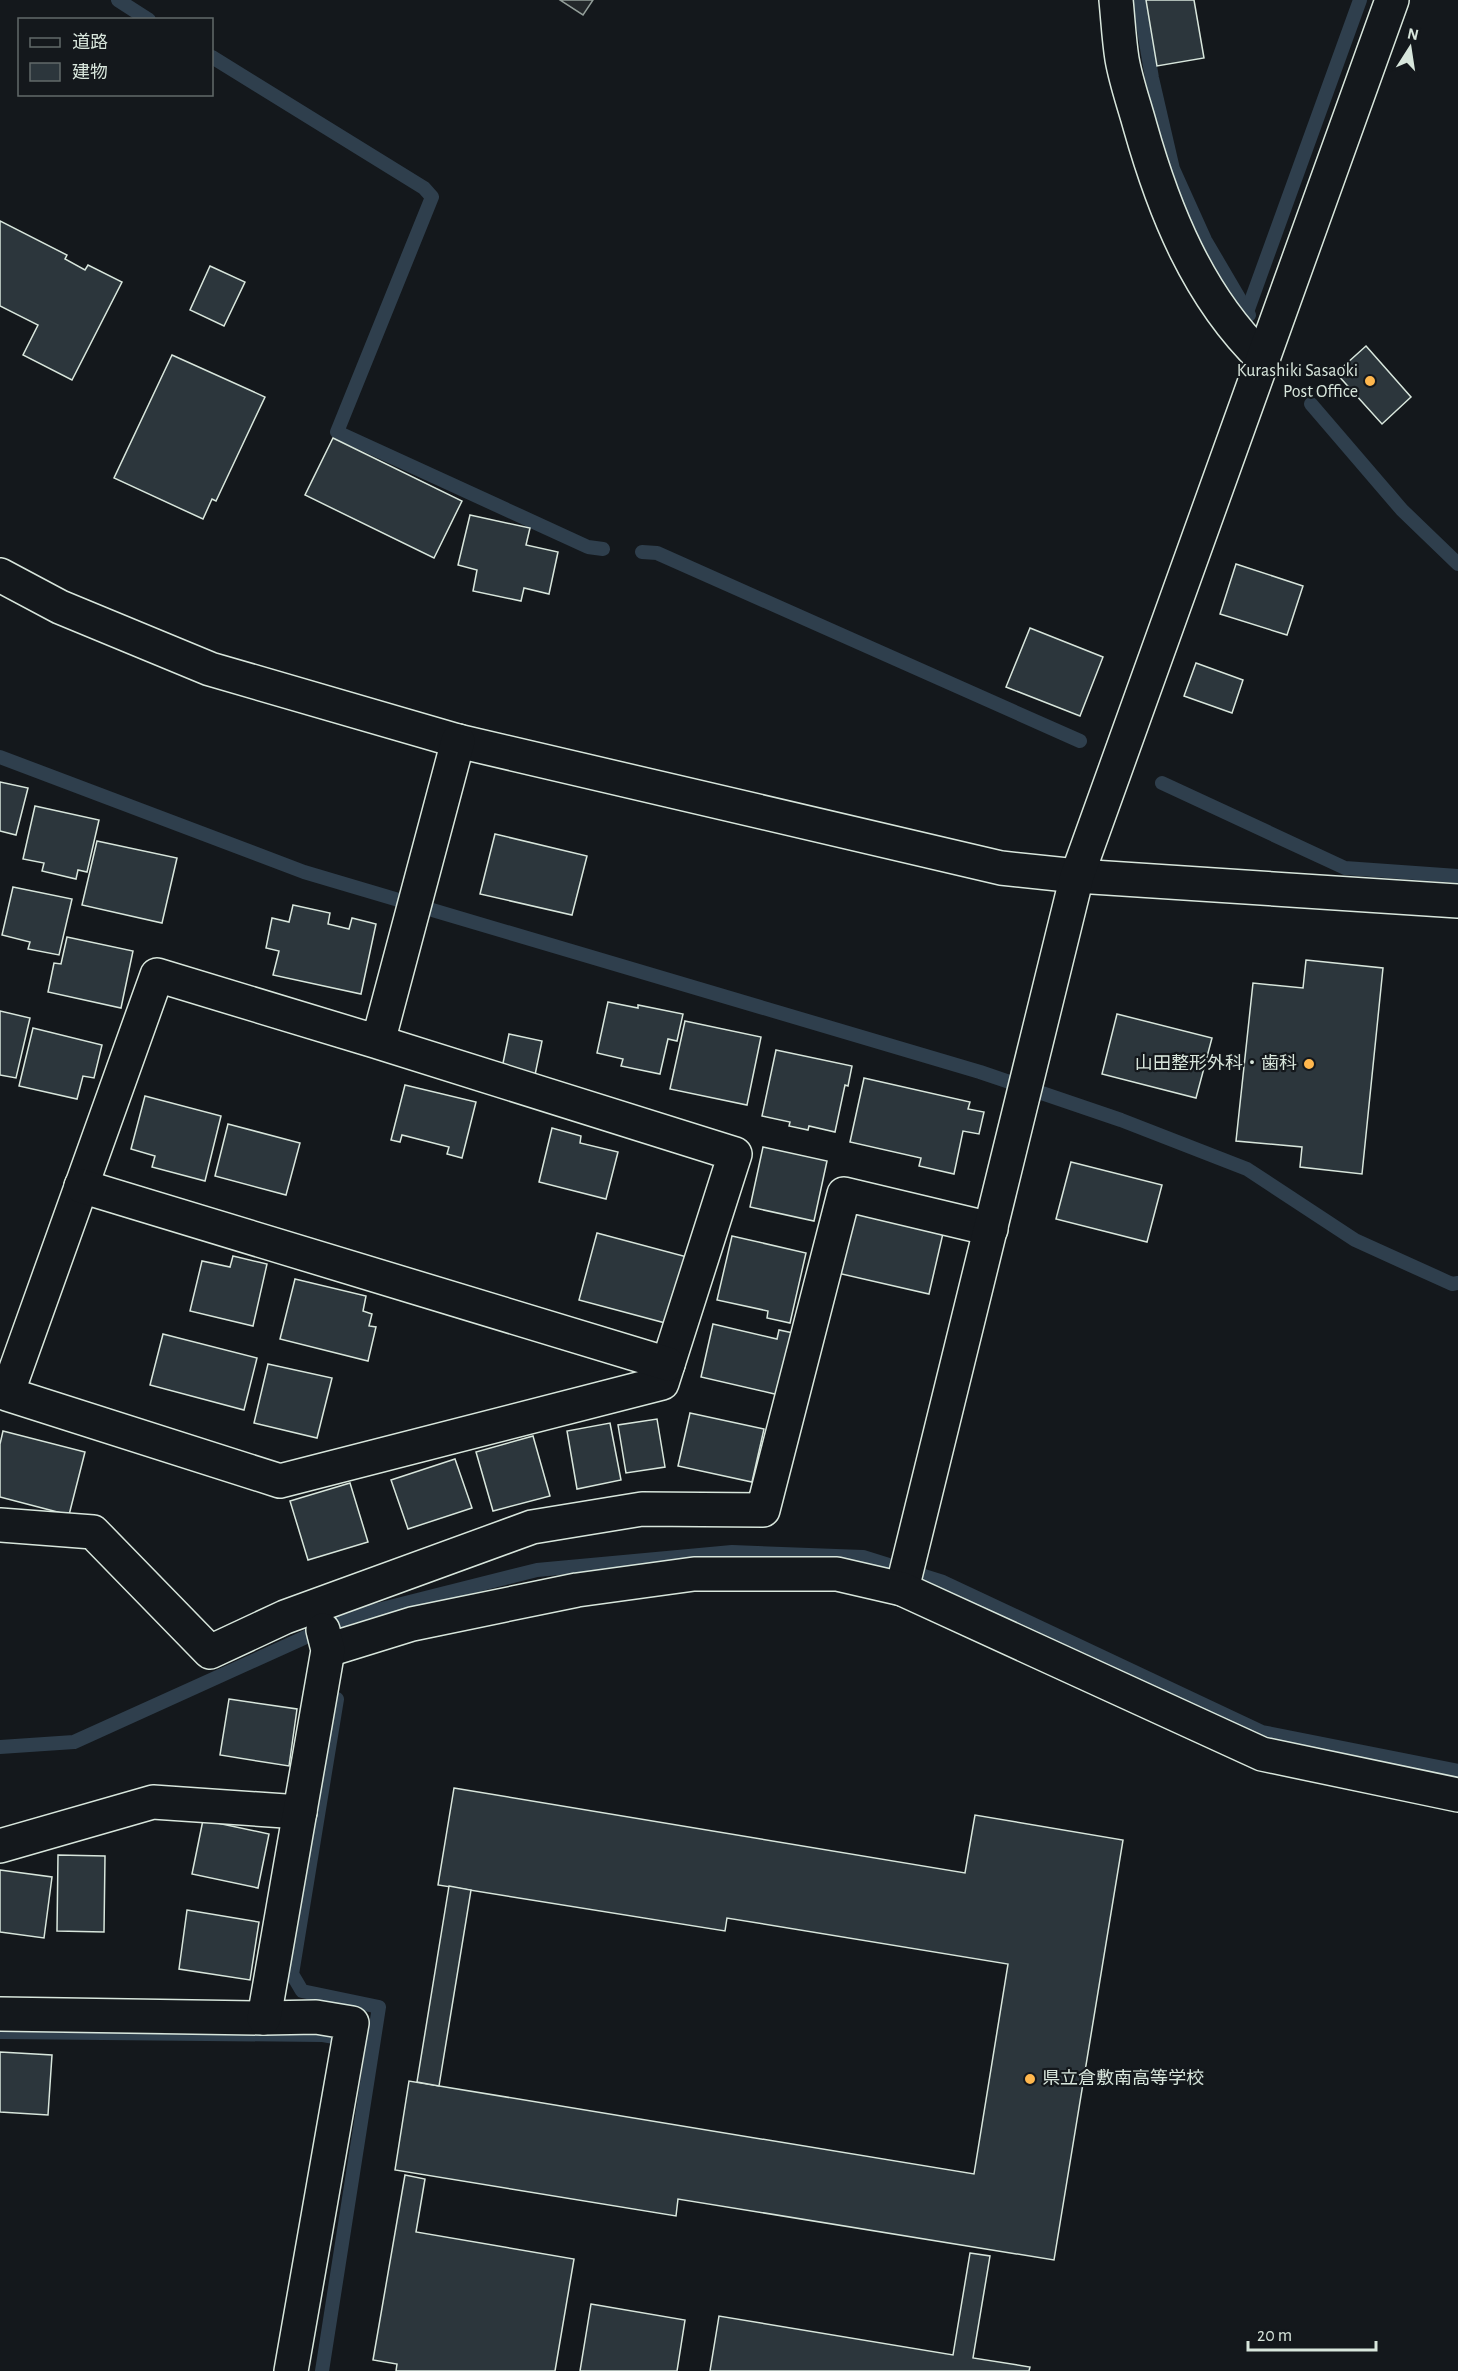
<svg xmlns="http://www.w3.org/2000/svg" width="1458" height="2371" font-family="'Alegreya Sans','Noto Sans JP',sans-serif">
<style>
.parking{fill:#24282b;stroke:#939e99;stroke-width:1.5}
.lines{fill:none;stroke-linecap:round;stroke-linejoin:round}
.stream{stroke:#2f3f4d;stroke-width:14}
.building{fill:#2c363c;stroke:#d8e6dc;stroke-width:1.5}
.minor-casing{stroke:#d8e6dc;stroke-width:36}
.minor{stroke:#14181c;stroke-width:33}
.poi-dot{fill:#ffb74d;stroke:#14181c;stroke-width:2}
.labels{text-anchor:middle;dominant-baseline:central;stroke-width:4.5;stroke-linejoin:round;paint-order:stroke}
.poi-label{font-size:18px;fill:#d8e6dc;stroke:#14181c;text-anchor:end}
</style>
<rect width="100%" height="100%" fill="#14181c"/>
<polygon class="parking" points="560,0 593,0 583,15"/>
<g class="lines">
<g class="stream">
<polyline points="118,0 149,20"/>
<polyline points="1139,0 1152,78 1173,169 1205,240 1249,315"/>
<polyline points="212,57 424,188 432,197 337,432 588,547 603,549"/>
<polyline points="1247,312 1360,0"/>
<polyline points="1311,404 1402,510 1458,564"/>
<polyline points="642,552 657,553 1080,741"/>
<polyline points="0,757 304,872 980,1072 1121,1120 1247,1169 1355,1240 1452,1284 1458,1283"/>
<polyline points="1162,783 1345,868 1458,876"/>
<polyline points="0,1747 74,1742 350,1617 537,1570 732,1552 863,1557 943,1582 1262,1732 1458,1771"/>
<polyline points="0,2032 323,2035 340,2038"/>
<polyline points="322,2371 379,2007 302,1991 292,1974 337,1699"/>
</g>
</g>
<g class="building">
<polygon points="1146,0 1194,0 1204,58 1157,66"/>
<polygon points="0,221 67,255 65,259 85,270 88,265 122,282 72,380 23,355 38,325 0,306"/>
<polygon points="210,266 245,282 224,326 190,310"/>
<polygon points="1366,346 1411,397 1382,424 1336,373"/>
<polygon points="172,355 265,397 216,501 212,499 203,519 114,478"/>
<polygon points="333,438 462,501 434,558 305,495"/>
<polygon points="470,515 530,528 526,545 558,552 549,594 524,588 521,601 473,591 477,570 458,565"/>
<polygon points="1236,564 1303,586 1287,635 1220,614"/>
<polygon points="1030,628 1103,657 1080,716 1006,687"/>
<polygon points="1196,663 1243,680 1232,713 1184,696"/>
<polygon points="0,782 28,788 16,835 0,831"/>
<polygon points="35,806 99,820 87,872 78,870 76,879 42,871 44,863 23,859"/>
<polygon points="495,834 587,856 572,915 480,894"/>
<polygon points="97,841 177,858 162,923 82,905"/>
<polygon points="13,887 72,899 59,955 28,949 30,942 2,935"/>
<polygon points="293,905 330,913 328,924 349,929 352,918 376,924 361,994 273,975 279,951 266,948 272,918 289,922"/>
<polygon points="67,937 133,951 121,1008 48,992 54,963 61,964"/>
<polygon points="1306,960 1383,968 1362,1174 1300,1167 1302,1147 1236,1141 1253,983 1303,988"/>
<polygon points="608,1002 638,1008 638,1005 683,1014 677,1041 668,1039 660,1074 621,1066 623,1059 597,1053"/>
<polygon points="0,1011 30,1018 16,1078 0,1075"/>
<polygon points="1117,1014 1212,1038 1196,1098 1102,1074"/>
<polygon points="685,1021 761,1037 747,1105 670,1089"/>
<polygon points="33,1028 102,1045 94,1078 83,1076 77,1099 19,1086"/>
<polygon points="509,1034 542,1041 535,1075 502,1068"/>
<polygon points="776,1050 852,1066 848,1086 845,1085 835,1132 809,1126 808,1130 789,1126 790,1122 762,1116"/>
<polygon points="864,1078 970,1102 968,1109 984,1112 979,1134 963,1131 954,1174 919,1166 921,1158 850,1142"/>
<polygon points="405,1085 476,1102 462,1158 447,1154 449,1147 402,1135 400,1142 391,1140"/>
<polygon points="145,1096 221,1116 205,1181 152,1167 155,1156 131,1149"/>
<polygon points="228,1124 300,1143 286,1195 215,1176"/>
<polygon points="552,1128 581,1136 580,1143 618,1152 606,1199 539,1182"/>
<polygon points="763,1147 827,1161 814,1221 750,1207"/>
<polygon points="1071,1162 1162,1185 1147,1242 1056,1219"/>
<polygon points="848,1206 944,1229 929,1294 833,1272"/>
<polygon points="597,1233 687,1257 669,1324 579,1300"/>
<polygon points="732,1236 806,1253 790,1323 767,1318 768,1311 717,1300"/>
<polygon points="233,1256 267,1264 253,1326 190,1311 202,1261 230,1267"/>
<polygon points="295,1279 366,1296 363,1311 372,1314 369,1326 376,1327 368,1361 280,1339"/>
<polygon points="713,1324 777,1339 779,1330 798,1334 779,1395 701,1377"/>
<polygon points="163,1334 257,1358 244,1410 150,1385"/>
<polygon points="268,1364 332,1378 317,1438 254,1423"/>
<polygon points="690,1413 764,1429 752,1482 678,1466"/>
<polygon points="657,1419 665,1467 626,1473 618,1425"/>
<polygon points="610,1423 621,1480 577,1489 567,1431"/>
<polygon points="3,1431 85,1452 69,1515 0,1497 0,1444"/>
<polygon points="533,1436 550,1496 493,1511 476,1452"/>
<polygon points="455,1459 472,1508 408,1529 391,1480"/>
<polygon points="350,1483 368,1542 308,1560 290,1501"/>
<polygon points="229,1699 297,1709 289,1766 220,1755"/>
<polygon points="454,1788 965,1873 975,1815 1123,1840 1054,2260 678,2199 676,2216 395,2170 409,2081 974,2174 1008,1964 727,1918 725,1931 438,1885"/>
<polygon points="203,1820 269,1834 258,1888 192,1874"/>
<polygon points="58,1855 105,1856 104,1932 57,1931"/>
<polygon points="0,1870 52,1877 44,1938 0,1932"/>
<polygon points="449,1886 471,1890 439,2086 417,2082"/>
<polygon points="187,1910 259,1922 250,1980 179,1969"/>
<polygon points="0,2052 52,2055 48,2115 0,2112"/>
<polygon points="405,2175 425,2179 416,2232 574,2259 555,2371 396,2371 397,2364 373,2360"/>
<polygon points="970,2253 990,2256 973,2358 1030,2367 1029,2371 710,2371 719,2316 953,2355"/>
<polygon points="591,2304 685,2320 677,2371 580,2371"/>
</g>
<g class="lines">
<g class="minor-casing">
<g id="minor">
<path d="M 1116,0 C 1118,20 1119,40 1122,59 C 1126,82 1134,104 1140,126 C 1164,211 1198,296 1263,359"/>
<polyline points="0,575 60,607 210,669 458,741 1001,868 1077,876 1458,901"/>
<polyline points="378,1042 157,975 7,1394 280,1481 662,1383 735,1154 378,1042 458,741"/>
<polyline points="81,1186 668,1364"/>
<polyline points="0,1525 93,1532 210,1652 285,1617 532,1527 642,1509 763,1510 844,1194 991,1229"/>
<polyline points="902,1589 1077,876 1392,0"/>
<polyline points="328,1650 412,1624 577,1590 694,1574 837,1574 902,1589 1262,1754 1458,1795"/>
<polyline points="0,1846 153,1802 300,1812"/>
<polyline points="0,2014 264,2018 316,2017 352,2023 291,2371"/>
<polyline points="264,2018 328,1650 323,1630"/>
</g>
</g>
<use href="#minor" class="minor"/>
</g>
<g class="poi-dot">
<circle cx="1370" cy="381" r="6"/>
<circle cx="1309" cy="1064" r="6"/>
<circle cx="1030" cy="2079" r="6"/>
</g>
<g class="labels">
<g class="poi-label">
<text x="1358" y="371">Kurashiki Sasaoki<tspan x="1358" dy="21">Post Office</tspan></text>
<text x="1297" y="1064">山田整形外科・歯科</text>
<text x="1042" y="2079" text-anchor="start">県立倉敷南高等学校</text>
</g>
</g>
<rect x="18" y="18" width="195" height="78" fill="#14181c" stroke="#626a69" stroke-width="1.5"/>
<rect x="30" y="38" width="30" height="9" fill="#14181c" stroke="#626a69" stroke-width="1.5"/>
<text x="72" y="48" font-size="18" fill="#d8e6dc">道路</text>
<rect x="30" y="63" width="30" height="18" fill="#2c363c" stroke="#626a69" stroke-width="1.5"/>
<text x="72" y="78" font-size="18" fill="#d8e6dc">建物</text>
<g transform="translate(1410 48) rotate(12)" stroke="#14181c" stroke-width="4.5" paint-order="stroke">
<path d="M0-4.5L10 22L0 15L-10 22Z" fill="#d8e6dc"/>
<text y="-9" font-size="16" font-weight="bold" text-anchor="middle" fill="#d8e6dc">N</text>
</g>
<path d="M1248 2341v9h128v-9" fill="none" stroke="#d8e6dc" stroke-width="3"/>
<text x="1257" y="2341" font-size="18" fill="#d8e6dc" stroke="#14181c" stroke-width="4.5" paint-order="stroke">20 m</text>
</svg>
